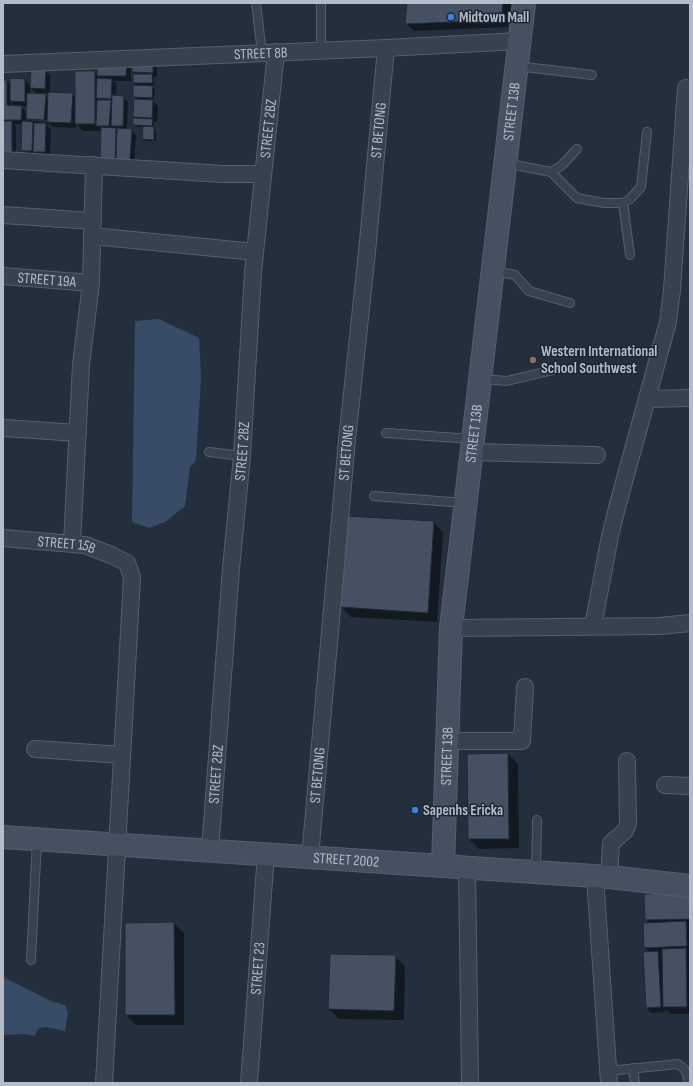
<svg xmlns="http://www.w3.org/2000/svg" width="693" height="1086" font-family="'Sofia Sans Condensed',sans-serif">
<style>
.water{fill:#394c67}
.shadow{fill:#0007;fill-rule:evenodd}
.building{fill:#455162;stroke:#1f2835}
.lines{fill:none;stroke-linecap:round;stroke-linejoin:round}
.lane-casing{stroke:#565f6c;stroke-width:10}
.street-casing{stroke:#565f6c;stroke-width:18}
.secondary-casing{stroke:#565f6c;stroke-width:24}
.lane{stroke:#38414e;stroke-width:8}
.street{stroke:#38414e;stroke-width:16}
.secondary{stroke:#465061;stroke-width:22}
.shop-dot{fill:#3f7fe0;stroke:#1d2633;stroke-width:1.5}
.education-dot{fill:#8d6e63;stroke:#1d2633;stroke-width:1.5}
.labels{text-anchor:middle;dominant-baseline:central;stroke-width:3;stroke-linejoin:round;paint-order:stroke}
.poi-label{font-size:15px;font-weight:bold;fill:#b4bcc9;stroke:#1d2633;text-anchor:start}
.street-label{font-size:15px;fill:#b4bcc9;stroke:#1d2633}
</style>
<rect width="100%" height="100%" fill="#242f3e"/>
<g class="water">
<polygon points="159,319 199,338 201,378 196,460 190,467 185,506 165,522 149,528 132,522 135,321"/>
<polygon points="3,977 51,1001 65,1005 68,1013 65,1031 46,1027 39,1028 34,1036 25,1034 3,1035"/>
</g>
<g class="shadow">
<polygon points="408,3 511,3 508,27 414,31 406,23"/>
<path d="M 153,61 L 157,66 L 157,77 L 154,77 L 154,85 L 151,85 L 155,89 L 154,99 L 151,99 L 158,106 L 157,122 L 154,122 L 154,128 L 156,130 L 156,141 L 146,141 L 143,139 L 144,127 L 136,127 L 134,125 L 138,119 L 134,116 L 137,100 L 134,96 L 138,86 L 134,83 L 134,74 L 131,70 L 131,81 L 113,81 L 117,84 L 116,96 L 123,97 L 128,102 L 127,130 L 131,130 L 136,135 L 134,165 L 105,164 L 102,131 L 83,131 L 76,124 L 76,128 L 53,127 L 49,123 L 49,125 L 46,125 L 51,129 L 50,157 L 39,156 L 37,154 L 36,156 L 27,156 L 22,151 L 23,124 L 14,124 L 16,127 L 16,156 L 3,155 L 3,81 L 7,81 L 11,85 L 25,80 L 31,86 L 45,70 L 50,75 L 50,94 L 72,94 L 76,98 L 95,72 L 98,75 L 126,64 L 133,71 ZM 30,87 L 36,93 L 49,93 L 49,99 L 45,95 L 30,95 ZM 11,102 L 16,106 L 11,106 ZM 21,106 L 28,106 L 27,113 ZM 26,118 L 31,123 L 26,122 ZM 31,119 L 49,120 L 49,122 L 31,121 Z"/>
<polygon points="433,522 443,532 437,622 351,617 341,607"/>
<polygon points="508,754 518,764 519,848 479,849 469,839"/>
<polygon points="690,894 690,1014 671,1014 665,1009 666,1012 651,1013 647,1008 650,953 645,948 650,924 646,919"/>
<polygon points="174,923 184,933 184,1025 136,1025 126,1015"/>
<polygon points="395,956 405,966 404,1020 339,1019 329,1009"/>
</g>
<g class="building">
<polygon points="407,3 503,3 501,20 405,24"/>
<polygon points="132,60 153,60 153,73 132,72"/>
<polygon points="97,63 127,63 126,76 97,76"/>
<polygon points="31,68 46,69 45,89 30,88"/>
<rect x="75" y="71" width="20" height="53"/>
<polygon points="133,74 152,74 153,83 133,83"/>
<polygon points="10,78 25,79 25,102 10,101"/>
<polygon points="97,78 112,79 111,99 96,98"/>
<polygon points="3,80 7,80 7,105 22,106 21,120 3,120"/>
<polygon points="133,85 153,86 152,98 133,97"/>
<polygon points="48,92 73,93 71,123 47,122"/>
<polygon points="27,93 46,94 44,120 26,119"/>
<polygon points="112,95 124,96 123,126 111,126"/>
<polygon points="134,99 153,100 152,118 133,117"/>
<polygon points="97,100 111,100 109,126 96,126"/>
<polygon points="133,118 153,119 152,126 133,125"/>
<rect x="3" y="121" width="9" height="31"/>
<polygon points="22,121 33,122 32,151 21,151"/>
<polygon points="34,123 46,123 45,152 33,152"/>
<polygon points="143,126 154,127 154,140 142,139"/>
<polygon points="101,127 116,128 115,160 100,159"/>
<polygon points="117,128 132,129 130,160 116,160"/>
<polygon points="346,516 434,521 428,613 340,607"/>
<polygon points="508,753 509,839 468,839 467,754"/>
<polygon points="690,893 690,919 645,920 644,894"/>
<polygon points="686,921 687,946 644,948 643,923"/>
<polygon points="174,922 175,1015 125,1015 125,923"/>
<polygon points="686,948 687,1007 663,1007 662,949"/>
<polygon points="658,951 661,1007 646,1008 643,952"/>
<polygon points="330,954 396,955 394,1011 328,1009"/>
</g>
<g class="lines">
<g class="lane-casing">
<g id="lane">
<polyline points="256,3 262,53"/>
<polyline points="321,3 321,51"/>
<polyline points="517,66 592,75"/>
<polyline points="505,163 551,172 561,166 577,149"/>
<polyline points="551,172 577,198 604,203 623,203 630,199 641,187 647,132"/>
<polyline points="623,203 630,255"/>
<polyline points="494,271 515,275 529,291 570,303"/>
<polyline points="481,379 507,381 553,370"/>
<polyline points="386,433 472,439"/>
<polyline points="209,452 242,456"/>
<polyline points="374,496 464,503"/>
<polyline points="536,872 537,820"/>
<polyline points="31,960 37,840"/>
<polyline points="633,1068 635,1083"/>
<path d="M 608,1071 L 678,1064 C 686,1069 688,1074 688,1083"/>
</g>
</g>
<g class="street-casing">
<g id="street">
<path id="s1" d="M 3,64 L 386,48 L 519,41"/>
<polyline points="3,160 223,174 263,174"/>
<polyline points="3,215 93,221"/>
<polyline points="92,236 255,252"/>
<path id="s2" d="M 3,276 L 91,283"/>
<polyline points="647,399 690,398"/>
<polyline points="3,428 78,433"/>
<polyline points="471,452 597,455"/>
<path id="s3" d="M 3,538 L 85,545 L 111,555 L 127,563 L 132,577 L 104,1083"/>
<polyline points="72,543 81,365 91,283 94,165"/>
<polyline points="593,626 610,536 618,504 668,322 672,290 686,88"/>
<polyline points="451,628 660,626 690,623"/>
<polyline points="446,741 522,741 525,687"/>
<polyline points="35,749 122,755"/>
<polyline points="665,785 690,786"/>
<path id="s4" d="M 210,851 L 231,568 L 242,456 L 253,272 L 276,52"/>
<path id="s5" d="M 310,857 L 347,440 L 367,252 L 386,48"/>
<polyline points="467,868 470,1083"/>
<polyline points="595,876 609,1083"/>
<polyline points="609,877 611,843 625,831 628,824 627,761"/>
<path id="s6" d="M 249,1083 L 266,854"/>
</g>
</g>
<g class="secondary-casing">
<g id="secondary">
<path id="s7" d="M 3,837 L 609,877 L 690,886"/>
<path id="s8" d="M 443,866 L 451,628 L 524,3"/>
</g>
</g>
<use href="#lane" class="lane"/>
<use href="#street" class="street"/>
<use href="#secondary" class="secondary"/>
</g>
<g class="shop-dot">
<circle cx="451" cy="17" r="4"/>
<circle cx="415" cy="810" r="4"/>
</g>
<circle class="education-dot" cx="533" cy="360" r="4"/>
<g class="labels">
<g class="poi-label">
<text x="459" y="17">Midtown Mall</text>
<text x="541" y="351">Western International<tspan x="541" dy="17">School Southwest</tspan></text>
<text x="423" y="810">Sapenhs Ericka</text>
</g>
<g class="street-label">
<text stroke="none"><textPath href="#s1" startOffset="258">STREET 8B</textPath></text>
<text stroke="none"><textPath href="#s8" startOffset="758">STREET 13B</textPath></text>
<text stroke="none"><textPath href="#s4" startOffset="725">STREET 2BZ</textPath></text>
<text stroke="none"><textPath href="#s5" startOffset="730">ST BETONG</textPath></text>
<text stroke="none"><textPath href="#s2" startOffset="44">STREET 19A</textPath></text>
<text stroke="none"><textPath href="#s8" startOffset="434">STREET 13B</textPath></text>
<text stroke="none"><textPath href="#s4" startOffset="401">STREET 2BZ</textPath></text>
<text stroke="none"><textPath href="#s5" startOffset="406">ST BETONG</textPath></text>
<text stroke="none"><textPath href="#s3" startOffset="64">STREET 15B</textPath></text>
<text stroke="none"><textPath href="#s8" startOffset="110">STREET 13B</textPath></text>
<text stroke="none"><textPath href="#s4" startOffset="77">STREET 2BZ</textPath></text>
<text stroke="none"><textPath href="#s5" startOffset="82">ST BETONG</textPath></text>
<text stroke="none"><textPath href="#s7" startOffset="344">STREET 2002</textPath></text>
<text stroke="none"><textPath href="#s6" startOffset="115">STREET 23</textPath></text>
</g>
</g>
<rect width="693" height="1086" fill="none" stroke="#b4bcc9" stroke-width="8"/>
</svg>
